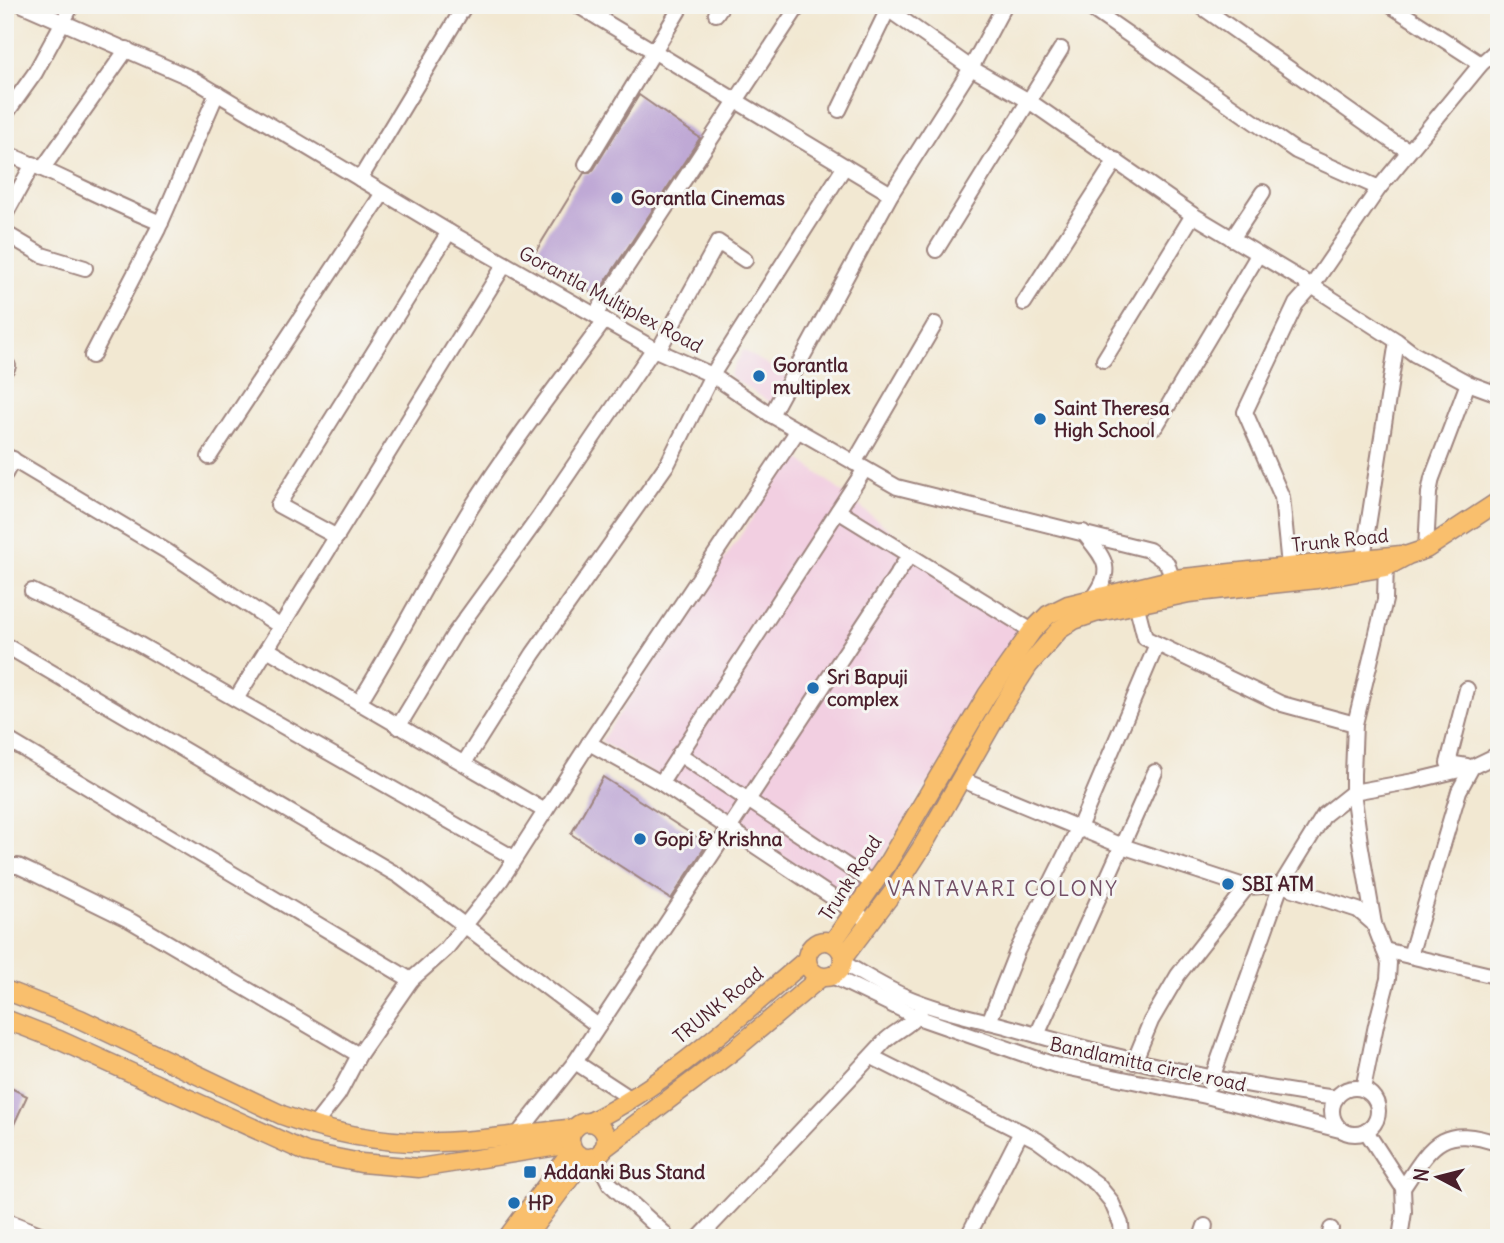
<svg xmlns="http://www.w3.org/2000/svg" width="1504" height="1243" font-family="Delius,sans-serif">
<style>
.built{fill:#f2cfe1}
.building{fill:#bfa9d5}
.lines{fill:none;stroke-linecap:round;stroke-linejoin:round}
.minor-casing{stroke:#9e847e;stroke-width:18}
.major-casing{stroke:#9e847e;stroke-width:21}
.minor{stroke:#fff;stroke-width:14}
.major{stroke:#f9bf6d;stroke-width:18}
.poi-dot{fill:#1f6fb2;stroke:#f6f6f2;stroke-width:2.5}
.labels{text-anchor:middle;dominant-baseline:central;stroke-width:6;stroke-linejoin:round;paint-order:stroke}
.poi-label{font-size:19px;font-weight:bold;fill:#4a1f2b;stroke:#f6f6f2;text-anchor:start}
.street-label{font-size:19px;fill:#4a1f2b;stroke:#f6f6f2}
.neighbourhood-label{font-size:21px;letter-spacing:2px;fill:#734f66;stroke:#f6f6f2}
</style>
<rect width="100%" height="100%" fill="#f6f6f2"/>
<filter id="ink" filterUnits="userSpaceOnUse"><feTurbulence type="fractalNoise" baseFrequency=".0143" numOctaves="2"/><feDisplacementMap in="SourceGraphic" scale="14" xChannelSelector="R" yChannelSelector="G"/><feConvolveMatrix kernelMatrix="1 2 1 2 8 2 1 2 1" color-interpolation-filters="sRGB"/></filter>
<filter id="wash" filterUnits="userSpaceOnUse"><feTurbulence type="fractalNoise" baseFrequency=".00686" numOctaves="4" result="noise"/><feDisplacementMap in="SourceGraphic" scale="28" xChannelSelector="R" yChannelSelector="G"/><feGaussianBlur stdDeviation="1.57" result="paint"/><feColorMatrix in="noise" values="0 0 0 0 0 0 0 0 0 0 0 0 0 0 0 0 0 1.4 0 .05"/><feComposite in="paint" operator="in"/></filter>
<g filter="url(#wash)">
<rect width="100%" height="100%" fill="#f2e8d2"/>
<g class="built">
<polygon points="743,350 788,377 771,403 729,376"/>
<polygon points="795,455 1022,635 853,903 742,829 601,741"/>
</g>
<g id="blocks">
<g class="building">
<polygon points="639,95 700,138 596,296 533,256 584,173 590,173 594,169"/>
<polygon points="603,777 707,844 671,899 571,834"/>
<polygon points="5,1085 27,1096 5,1144"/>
</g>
</g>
</g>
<g filter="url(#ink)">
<use href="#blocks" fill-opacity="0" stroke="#9e847e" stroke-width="2"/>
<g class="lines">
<g class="minor-casing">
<g id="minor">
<polyline points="23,5 193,79 449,232 658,351 712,375 771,415 897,487 1149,550 1167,563 1175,587"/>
<polyline points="577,5 891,194"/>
<polyline points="882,5 971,68 1029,101 1193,215 1312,286 1296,304 1245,412 1282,497 1289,566"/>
<polyline points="1086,5 1296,151 1379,188"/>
<polyline points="1199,5 1393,142 1409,150"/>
<polyline points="1390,5 1481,64"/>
<polyline points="716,14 722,5"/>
<polyline points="599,18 606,5"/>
<polyline points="839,110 890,5"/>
<polyline points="5,115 35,73 72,5"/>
<path d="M 5,153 C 58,174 108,202 161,223"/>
<polyline points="586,164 679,10 671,5"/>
<polyline points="43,168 127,49"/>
<polyline points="360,179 465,5"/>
<polyline points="5,215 33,164"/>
<polyline points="5,233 42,255 85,268"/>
<polyline points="1232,239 1263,192"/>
<polyline points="936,250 1061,49"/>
<polyline points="1024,303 1116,160"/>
<polyline points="595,315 799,5"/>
<polyline points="658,351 718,242 745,260"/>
<polyline points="92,356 158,229 217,93"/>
<polyline points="1104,360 1193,215"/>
<polyline points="5,370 8,366"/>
<polyline points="1498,394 1468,383 1414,354 1397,341 1312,286 1379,188 1481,64 1499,48"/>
<polyline points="771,415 891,194 971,68 1003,8"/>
<polyline points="1156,426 1258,255"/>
<polyline points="5,455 168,552 281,627"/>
<polyline points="209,457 383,193"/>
<polyline points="854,463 935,324"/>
<polyline points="5,474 13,459"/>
<polyline points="838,511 1032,631"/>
<path d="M 1083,532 C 1103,558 1116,567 1094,597"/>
<polyline points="337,537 278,505 449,232"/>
<polyline points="1426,549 1429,493 1432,478 1468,383"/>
<polyline points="1363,558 1397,341"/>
<polyline points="32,591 121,634 514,858"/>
<polyline points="1136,603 1145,638 1282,704 1355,724"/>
<polyline points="5,645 399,876 598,1026"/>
<polyline points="267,649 545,811"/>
<polyline points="236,699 505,264"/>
<path d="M 359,703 C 399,639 432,572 471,508 C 512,443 560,382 605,320"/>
<polyline points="398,727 455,633 539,517 654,348"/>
<polyline points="5,738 411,980"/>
<polyline points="589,743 661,783 862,917"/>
<polyline points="679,754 868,880"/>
<polyline points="464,763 533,654 668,463 712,375 845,166"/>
<polyline points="1467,766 1448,763 1467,689"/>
<polyline points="960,779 1122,846 1247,887"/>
<polyline points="661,783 865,469"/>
<polyline points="5,866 18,866 31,872 131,921 359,1055"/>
<polyline points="1384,950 1499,977"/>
<polyline points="1410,956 1459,791 1472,767 1499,754"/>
<path d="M 843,963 C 863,974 883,987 904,996 C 938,1011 976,1018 1012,1028 C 1118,1059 1226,1084 1336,1098"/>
<polyline points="832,976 917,1017 1055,1065 1206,1096 1344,1131"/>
<polyline points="989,1022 1017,951 1081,823 1157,644"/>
<polyline points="1037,1035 1155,772"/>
<polyline points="872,1057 1037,1140 1097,1184 1111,1201 1121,1224 1122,1238"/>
<polyline points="575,1062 630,1098"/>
<polyline points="1134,1062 1151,1021 1178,975 1247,887 1281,885 1358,910 1374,924"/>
<polyline points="1210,1084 1281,885 1324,815 1353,792 1414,781 1472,767"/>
<circle cx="1355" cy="1111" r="23"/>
<polyline points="1363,1089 1376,1025 1388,979 1389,963 1374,924 1360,842 1353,792 1353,774 1355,724 1385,600 1386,560"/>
<polyline points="313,1127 338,1095 359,1055 411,980 446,949 501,880 589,743 798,430"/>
<polyline points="1366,1131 1403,1188 1404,1212 1400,1238"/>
<polyline points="518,1134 575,1062 909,556"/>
<polyline points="595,1156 610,1184 664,1233"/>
<path d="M 1403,1188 C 1432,1144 1442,1124 1499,1144"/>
<polyline points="5,1220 50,1238"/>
<path d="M 699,1238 C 761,1173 823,1108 884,1042 C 894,1031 913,1025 920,1011"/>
<polyline points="967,1238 1021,1132"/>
<polyline points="1201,1238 1205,1226"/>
<polyline points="1329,1238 1331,1229"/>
</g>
</g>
<g class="major-casing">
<g id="major">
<circle cx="825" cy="959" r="18"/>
<polyline points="833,942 887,864 987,695 1032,631 1048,615 1068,605 1174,579 1401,555"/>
<polyline points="843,958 893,892 922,847 1004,703 1028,666 1059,630 1074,620 1095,613 1189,593 1317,579 1386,567 1408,555 1426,549 1499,501"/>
<path d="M 5,990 L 80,1019 L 282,1115 C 332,1134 387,1144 440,1142 C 485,1141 530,1133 575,1128"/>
<polyline points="5,1019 59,1040 306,1152 361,1163 419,1168 571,1144"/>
<path d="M 590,1122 C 670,1082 739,1017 806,960"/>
<circle cx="588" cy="1140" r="18"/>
<polyline points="603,1149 734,1050 821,977"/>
<polyline points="507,1238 573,1150"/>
<polyline points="525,1238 585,1158"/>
</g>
</g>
<use href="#minor" class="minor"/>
<use href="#major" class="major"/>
</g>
</g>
<g class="poi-dot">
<circle cx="617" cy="198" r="7"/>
<circle cx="759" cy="376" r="7"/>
<circle cx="1040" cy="419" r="7"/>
<circle cx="813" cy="688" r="7"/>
<circle cx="640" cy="839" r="7"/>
<circle cx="1228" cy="884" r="7"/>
<rect x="523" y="1165" width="14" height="14" rx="3.5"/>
<circle cx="514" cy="1203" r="7"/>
</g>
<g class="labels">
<g class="poi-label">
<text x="631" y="198">Gorantla Cinemas</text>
<text x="773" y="365">Gorantla<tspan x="773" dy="22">multiplex</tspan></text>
<text x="1054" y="408">Saint Theresa<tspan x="1054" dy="22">High School</tspan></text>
<text x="827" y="677">Sri Bapuji<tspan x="827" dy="22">complex</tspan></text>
<text x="654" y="839">Gopi &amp; Krishna</text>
<text x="1242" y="884">SBI ATM</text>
<text x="544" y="1172">Addanki Bus Stand</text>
<text x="528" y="1203">HP</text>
</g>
<g class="street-label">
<text transform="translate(611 299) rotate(28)">Gorantla Multiplex Road</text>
<text transform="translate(1340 540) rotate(-6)">Trunk Road</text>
<text transform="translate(850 878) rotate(-57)">Trunk Road</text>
<text transform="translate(718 1005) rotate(-39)">TRUNK Road</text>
<text transform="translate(1148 1064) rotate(12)">Bandlamitta circle road</text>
</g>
<g class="neighbourhood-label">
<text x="1003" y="888">VANTAVARI COLONY</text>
</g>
</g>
<rect width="1504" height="1243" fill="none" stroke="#f6f6f2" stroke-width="28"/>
<g transform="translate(1438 1177) rotate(277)" stroke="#f6f6f2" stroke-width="5" paint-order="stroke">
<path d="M0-5L12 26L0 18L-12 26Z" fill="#4a1f2b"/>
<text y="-10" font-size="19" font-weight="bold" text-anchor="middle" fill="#4a1f2b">N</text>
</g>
</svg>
